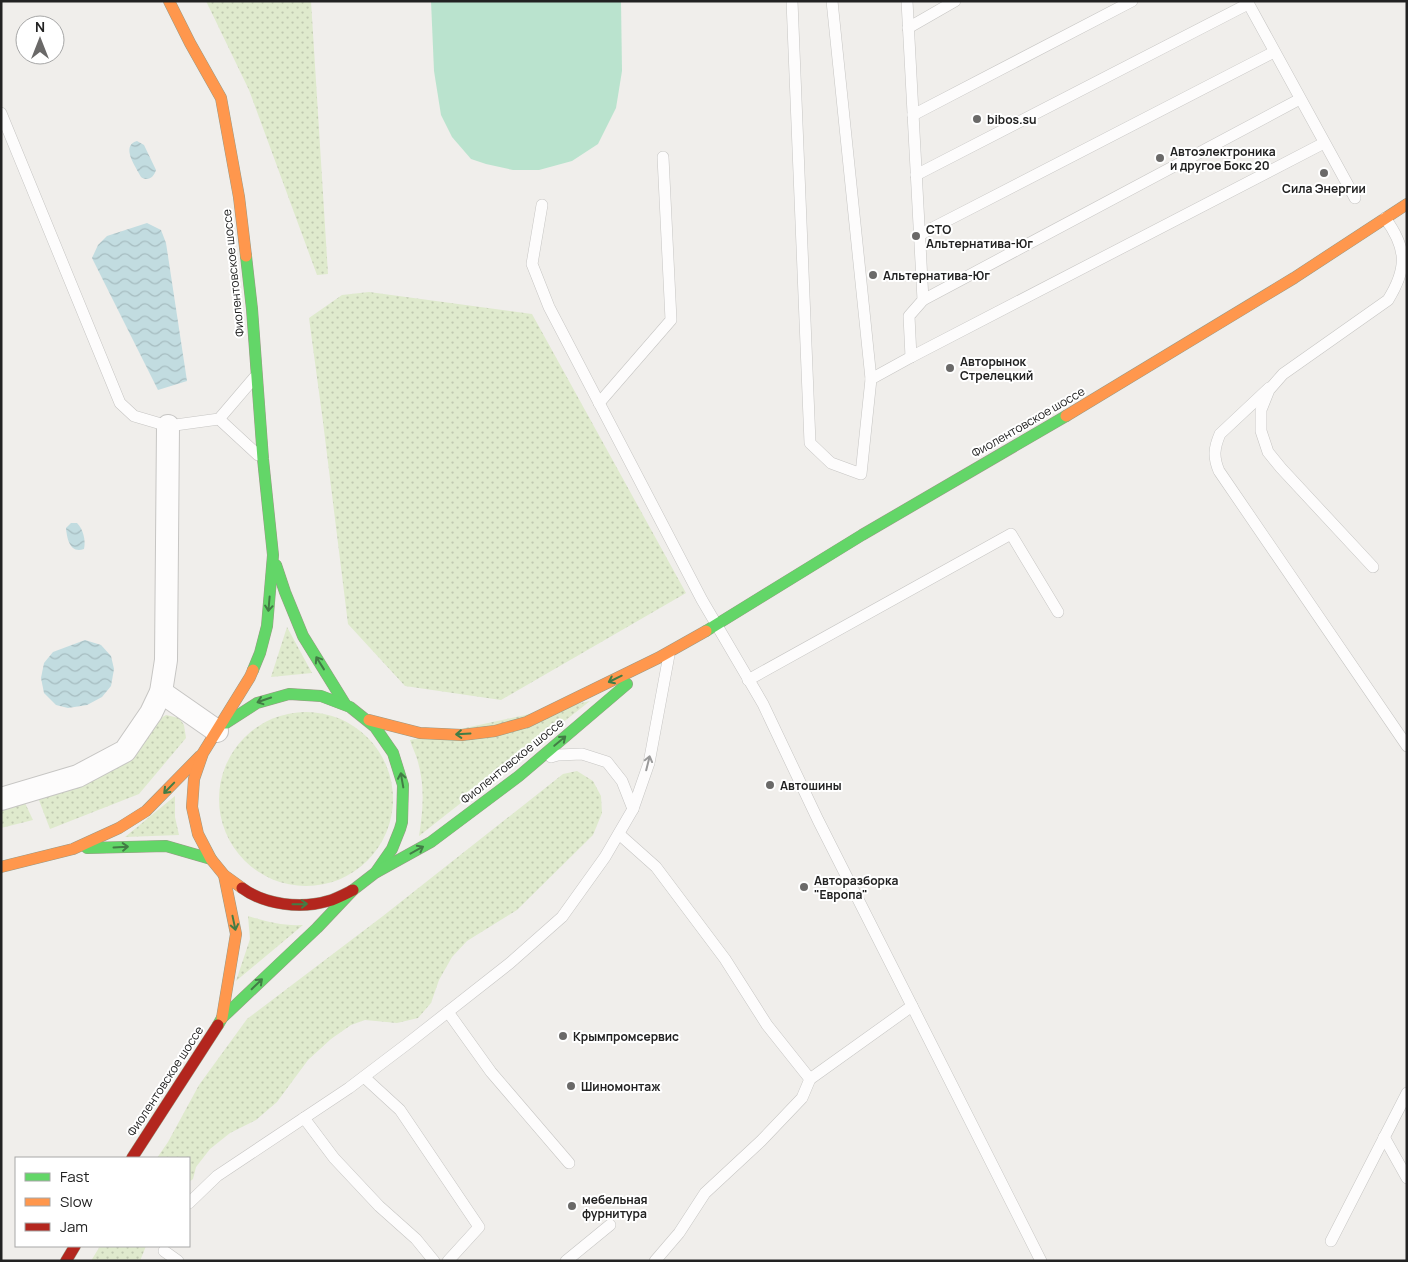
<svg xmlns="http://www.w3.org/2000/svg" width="1408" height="1262" font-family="Manrope,sans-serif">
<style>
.grass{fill:url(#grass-dots)}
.pitch{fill:#bae3ce}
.water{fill:url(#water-waves)}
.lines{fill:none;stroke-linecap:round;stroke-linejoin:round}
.lane-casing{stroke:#c6c5c3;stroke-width:12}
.street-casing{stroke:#c6c5c3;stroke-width:24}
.fast-casing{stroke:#999984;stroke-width:12}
.slow-casing{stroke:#999984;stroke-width:12}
.jam-casing{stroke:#999984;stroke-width:12}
.lane{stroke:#fdfcfc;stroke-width:11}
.street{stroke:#fdfcfc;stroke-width:22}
.fast{stroke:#63d668;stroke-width:11}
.slow{stroke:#ff974d;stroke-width:11}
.jam{stroke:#b3261e;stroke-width:11}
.oneway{stroke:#427c45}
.oneway2{stroke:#9a9a9a}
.poi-dot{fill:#6a6968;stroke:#fff;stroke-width:2}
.labels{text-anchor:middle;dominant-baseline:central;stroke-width:4;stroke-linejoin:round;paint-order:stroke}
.poi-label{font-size:12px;font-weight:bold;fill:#222;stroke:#fff;text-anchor:start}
.street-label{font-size:12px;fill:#222;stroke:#fff}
</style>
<defs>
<pattern id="grass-dots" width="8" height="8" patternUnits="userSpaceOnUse" patternTransform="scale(1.25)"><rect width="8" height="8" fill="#dfeacd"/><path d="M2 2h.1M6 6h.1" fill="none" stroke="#bfc8b0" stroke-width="1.8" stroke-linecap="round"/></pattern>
<pattern id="water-waves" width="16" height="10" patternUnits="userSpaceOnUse" patternTransform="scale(1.25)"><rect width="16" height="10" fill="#c2dce0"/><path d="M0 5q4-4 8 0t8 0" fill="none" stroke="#a6bcc0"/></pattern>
</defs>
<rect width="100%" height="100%" fill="#f0eeeb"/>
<g class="grass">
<polygon points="206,1 311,1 328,274 317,275 249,90"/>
<polygon points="369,292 532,314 686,593 501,700 405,686 348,624 323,422 309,318 342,295"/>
<polygon points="287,627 312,673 271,677"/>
<path d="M 590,701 L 419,836 C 423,812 425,786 418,762 C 416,754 412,747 410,740 Z"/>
<circle cx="306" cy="799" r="87"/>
<polygon points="166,715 179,718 184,725 186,738 139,794 50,829 37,795"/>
<polygon points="577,771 593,781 601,796 602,813 593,835 517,910 467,941 452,957 439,980 431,1003 418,1018 397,1023 365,1020 351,1025 331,1039 308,1060 277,1102 256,1120 230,1133 210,1149 196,1167 193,1179 189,1182 189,1158 157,1158 168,1142 199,1085 247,1019 383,916 563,774"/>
<polygon points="175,796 175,817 179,835 125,837"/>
<polygon points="25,803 33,820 1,828 1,809"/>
<path d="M 248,916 C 267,922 283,926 303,925 L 236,981 L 250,939 Z"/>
<polygon points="100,1246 146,1246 140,1261 91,1261"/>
</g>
<polygon class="pitch" points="431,1 621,1 622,71 616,108 598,144 572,161 539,170 513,170 486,164 471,159 452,137 441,115 434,71"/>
<g class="water">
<path d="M 137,141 L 144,145 L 156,170 C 154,177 148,182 141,177 C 136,167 120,146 137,141 Z"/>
<polygon points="147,223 161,230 166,243 187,381 158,390 92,258 98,245 107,236"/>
<path d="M 71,523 L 77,523 C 83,529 86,540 84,549 C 70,554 67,539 66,528 Z"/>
<polygon points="85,640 101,645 111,656 114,669 111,686 102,697 87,705 68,708 56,705 44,693 41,678 44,663 53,652"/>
</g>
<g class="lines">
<g class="lane-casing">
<g id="lane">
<polyline points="792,1 810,443 831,463 861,474 871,379 832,1"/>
<polyline points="907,1 923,300 909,316 911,357"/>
<polyline points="1247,1 1355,198"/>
<polyline points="908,28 955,1"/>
<polyline points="1,113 120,403 134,416 168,426 219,419 254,378"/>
<polyline points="913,115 1132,1"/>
<polyline points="916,175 1248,4"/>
<polyline points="542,205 532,264 549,307 702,600 763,704 818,820 1041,1261"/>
<polyline points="919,235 1274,52"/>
<polyline points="923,300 1300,99"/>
<polyline points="871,379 911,357 1324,143"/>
<path d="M 1269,388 L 1220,434 C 1214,448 1213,457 1219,471 L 1407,746"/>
<polyline points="599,403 671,320 663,157"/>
<polyline points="219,419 258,455"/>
<path d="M 1373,567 L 1281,468 L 1268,452 L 1261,431 L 1261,410 L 1269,390 L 1283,374 L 1388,300 C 1408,268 1407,248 1385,218"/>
<polyline points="748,680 1011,534 1058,612"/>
<polyline points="551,757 558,755 582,754 607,762 622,781 633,809"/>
<polyline points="619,834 656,867 725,959 767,1025 810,1079"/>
<polyline points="448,1012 491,1072 569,1163"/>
<polyline points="364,1077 400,1110 479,1227 448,1261"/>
<polyline points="304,1118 334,1158 379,1206 416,1239 434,1261"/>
<polyline points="1384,1137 1407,1178"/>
<polyline points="189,1203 217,1176 349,1088 407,1044 510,963 562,917 605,857 633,809 649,763 669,655"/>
<polyline points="1331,1241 1407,1093"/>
<polyline points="164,1251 178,1261"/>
<polyline points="566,1261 610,1225"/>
<polyline points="655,1261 679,1233 705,1193 761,1141 802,1098 810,1079 912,1006"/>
</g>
</g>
<g class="street-casing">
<g id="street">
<polyline points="161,692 217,731"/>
<polyline points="1,799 78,776 125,751 151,713 161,692 166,660 168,426"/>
</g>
</g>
<g class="fast-casing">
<g id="fast">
<polyline points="246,256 252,309 263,459 273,555 267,626 260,653 253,670"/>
<polyline points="276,565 285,592 303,636 345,704"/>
<polyline points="706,631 862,535 1066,416"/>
<polyline points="226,723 257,703 289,694 321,696 350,707 375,727 393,753 403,785 402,822 400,829 392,849 376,872"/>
<polyline points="87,848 166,846 211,859"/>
<polyline points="218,1025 222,1018 317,928 353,890 375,873 431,842 519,776 627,684"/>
</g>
</g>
<g class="slow-casing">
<g id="slow">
<polyline points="169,1 190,43 221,98 239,197 246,256"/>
<polyline points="1066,416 1294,278 1407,204"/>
<polyline points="369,720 420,733 462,735 495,731 527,722 658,658 706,631"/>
<polyline points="1,867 73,849 119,828 146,811 200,756"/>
<polyline points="242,888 224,875 211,859 198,834 192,807 194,779 203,753 250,677 253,670"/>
<polyline points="222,1018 236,934 224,875"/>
</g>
</g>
<g class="jam-casing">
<g id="jam">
<path d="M 242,888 C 265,905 301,909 328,901 C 336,899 345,894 353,890"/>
<polyline points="132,1158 218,1025"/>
<polyline points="66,1261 75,1246"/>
</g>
</g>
<use href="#lane" class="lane"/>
<use href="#street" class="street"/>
<use href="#fast" class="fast"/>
<use href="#slow" class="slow"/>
<use href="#jam" class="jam"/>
</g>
<defs><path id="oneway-shaft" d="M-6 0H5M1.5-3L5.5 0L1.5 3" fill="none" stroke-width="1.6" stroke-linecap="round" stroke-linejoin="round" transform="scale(1.25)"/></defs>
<g class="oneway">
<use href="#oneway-shaft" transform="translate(269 604) rotate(95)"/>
<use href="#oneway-shaft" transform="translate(320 663) rotate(-122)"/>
<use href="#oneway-shaft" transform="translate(615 679) rotate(154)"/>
<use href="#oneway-shaft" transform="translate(264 700) rotate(161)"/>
<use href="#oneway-shaft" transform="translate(463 734) rotate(177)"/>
<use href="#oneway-shaft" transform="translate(560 741) rotate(-40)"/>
<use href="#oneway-shaft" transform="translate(402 780) rotate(-100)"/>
<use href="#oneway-shaft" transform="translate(169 788) rotate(134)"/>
<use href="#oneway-shaft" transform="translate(121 847) rotate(-3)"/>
<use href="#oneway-shaft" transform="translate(417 850) rotate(-29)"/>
<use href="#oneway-shaft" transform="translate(300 904) rotate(-1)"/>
<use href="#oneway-shaft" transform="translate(234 923) rotate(78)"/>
<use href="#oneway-shaft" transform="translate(257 984) rotate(-44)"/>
</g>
<use class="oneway2" href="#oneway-shaft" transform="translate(648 763) rotate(-76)"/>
<g class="poi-dot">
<circle cx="977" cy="119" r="5"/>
<circle cx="1160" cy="158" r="5"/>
<circle cx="1324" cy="173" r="5"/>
<circle cx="916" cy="236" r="5"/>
<circle cx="873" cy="275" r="5"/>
<circle cx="950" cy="368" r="5"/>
<circle cx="770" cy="785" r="5"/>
<circle cx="804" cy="887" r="5"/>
<circle cx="563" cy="1036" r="5"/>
<circle cx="571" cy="1086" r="5"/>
<circle cx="572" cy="1206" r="5"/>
</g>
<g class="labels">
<g class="poi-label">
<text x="987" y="119">bibos.su</text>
<text x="1170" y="151">Автоэлектроника<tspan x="1170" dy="14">и другое Бокс 20</tspan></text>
<text x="1324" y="188" text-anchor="middle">Сила Энергии</text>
<text x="926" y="229">СТО<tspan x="926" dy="14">Альтернатива-Юг</tspan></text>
<text x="883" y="275">Альтернатива-Юг</text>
<text x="960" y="361">Авторынок<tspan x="960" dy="14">Стрелецкий</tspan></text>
<text x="780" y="785">Автошины</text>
<text x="814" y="880">Авторазборка<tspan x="814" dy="14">"Европа"</tspan></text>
<text x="573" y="1036">Крымпромсервис</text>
<text x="581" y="1086">Шиномонтаж</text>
<text x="582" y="1199">мебельная<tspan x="582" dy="14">фурнитура</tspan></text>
</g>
<g class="street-label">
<text transform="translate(233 273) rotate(-96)">Фиолентовское шоссе</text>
<text transform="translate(1028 422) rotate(-30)">Фиолентовское шоссе</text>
<text transform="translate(512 761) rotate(-39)">Фиолентовское шоссе</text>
<text transform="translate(165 1081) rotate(-57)">Фиолентовское шоссе</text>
</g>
</g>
<rect width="1408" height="1262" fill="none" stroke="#222222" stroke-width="5"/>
<rect x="15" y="1157" width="175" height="90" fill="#ffffff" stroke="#a7a7a7"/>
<rect x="25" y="1173" width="25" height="8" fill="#63d668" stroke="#a7a7a7"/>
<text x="60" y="1182" font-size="15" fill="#222222">Fast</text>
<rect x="25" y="1198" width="25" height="8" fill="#ff974d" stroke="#a7a7a7"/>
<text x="60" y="1207" font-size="15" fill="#222222">Slow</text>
<rect x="25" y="1223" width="25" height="8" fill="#b3261e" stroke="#a7a7a7"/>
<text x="60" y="1232" font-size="15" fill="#222222">Jam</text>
<g transform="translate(40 40)"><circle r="24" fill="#ffffff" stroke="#a7a7a7"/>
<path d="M0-4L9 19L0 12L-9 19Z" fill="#6a6968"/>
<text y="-8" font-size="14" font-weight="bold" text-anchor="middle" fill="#222222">N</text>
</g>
</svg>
